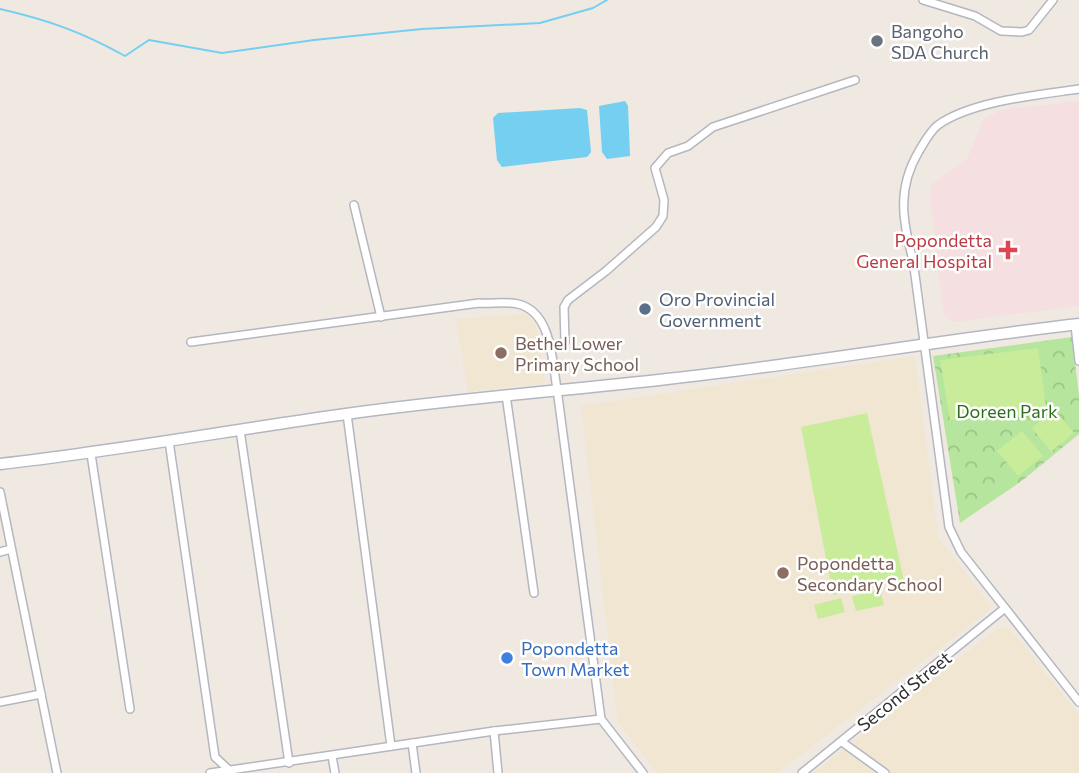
<svg xmlns="http://www.w3.org/2000/svg" width="1079" height="773" font-family="Commissioner,sans-serif">
<style>
.education{fill:#f0e6d1}
.medical{fill:#f5dfe0}
.forest{fill:url(#forest-crowns)}
.pitch{fill:#c9ec9a}
.water{fill:#75cff0}
.lines{fill:none;stroke-linecap:round;stroke-linejoin:round}
.stream{stroke:#75cff0;stroke-width:2}
.street-casing{stroke:#b4b7c1;stroke-width:10}
.secondary-casing{stroke:#b4b7c1;stroke-width:13}
.street{stroke:#fff;stroke-width:7}
.secondary{stroke:#fff;stroke-width:10}
.worship-dot{fill:#6b7280;stroke:#fff;stroke-width:2.5}
.health-dot{fill:#e0444e;stroke:#fff;stroke-width:2.5}
.service-dot{fill:#5c6f8a;stroke:#fff;stroke-width:2.5}
.education-dot{fill:#8d6e63;stroke:#fff;stroke-width:2.5}
.shop-dot{fill:#3f7fe0;stroke:#fff;stroke-width:2.5}
.labels{text-anchor:middle;dominant-baseline:central;stroke-width:5;stroke-linejoin:round;paint-order:stroke}
.worship-label{font-size:18px;fill:#5b616d;stroke:#fff;text-anchor:start}
.health-label{font-size:18px;fill:#be3a42;stroke:#fff;text-anchor:end}
.service-label{font-size:18px;fill:#4e5e75;stroke:#fff;text-anchor:start}
.education-label{font-size:18px;fill:#785e54;stroke:#fff;text-anchor:start}
.park-label{font-size:18px;fill:#2c6e1b;stroke:#fff}
.shop-label{font-size:18px;fill:#366cbe;stroke:#fff;text-anchor:start}
.street-label{font-size:18px;fill:#2e2e2e;stroke:#fff}
</style>
<defs>
<pattern id="forest-crowns" width="20" height="18" patternUnits="userSpaceOnUse" patternTransform="scale(1.75)"><rect width="20" height="18" fill="#b6e59e"/><path d="M2 6a3 3 0 1 1 6 0M12 15a3 3 0 1 1 6 0" fill="none" stroke="#9dc588"/></pattern>
</defs>
<rect width="100%" height="100%" fill="#efe9e1"/>
<g class="education">
<polygon points="526,314 536,323 545,383 468,392 456,319"/>
<polygon points="915,356 938,537 992,608 777,773 657,773 618,722 581,406"/>
<polygon points="998,628 1009,628 1079,715 1079,773 813,773"/>
</g>
<polygon class="medical" points="1079,101 1079,306 954,322 944,315 930,194 931,185 967,159 983,120 1000,110"/>
<polygon class="forest" points="1072,337 1079,396 1079,434 1023,480 960,523 933,356"/>
<g class="pitch">
<polygon points="1038,348 1046,406 950,420 940,360"/>
<polygon points="1055,410 1074,433 1051,452 1032,428"/>
<polygon points="867,413 904,581 833,595 801,427"/>
<polygon points="1022,431 1043,456 1018,476 997,451"/>
<polygon points="880,590 884,605 856,611 852,596"/>
<polygon points="841,598 845,612 818,619 814,605"/>
</g>
<g class="water">
<polygon points="625,101 628,106 630,156 607,159 602,152 599,106"/>
<polygon points="580,108 587,110 591,152 587,157 502,167 497,160 493,118 498,113"/>
</g>
<g class="lines">
<path class="stream" d="M 0,9 C 48,20 82,32 125,56 L 149,40 L 222,53 L 314,40 L 422,29 L 540,23 L 593,8 L 607,0"/>
<g class="street-casing">
<g id="street">
<polyline points="923,0 975,16 1001,31 1022,32 1029,30 1053,0"/>
<path d="M 1079,89 C 1038,95 972,101 938,125 C 930,131 924,143 919,151 C 897,188 902,220 913,260 L 949,527 L 961,552 L 1079,702"/>
<polyline points="354,205 381,317"/>
<polyline points="1075,325 1079,361"/>
<path d="M 191,342 L 479,303 C 491,304 506,301 518,304 C 552,312 552,361 557,389 L 601,719 L 643,773"/>
<polyline points="550,346 565,342 564,307 568,300 606,271 656,227 663,216 664,200 655,168 668,153 688,146 713,127 855,80"/>
<polyline points="506,395 534,593"/>
<polyline points="347,414 391,746"/>
<polyline points="240,430 289,763"/>
<polyline points="169,441 215,757 229,770"/>
<polyline points="91,454 130,709"/>
<polyline points="0,492 57,773"/>
<polyline points="0,552 11,549"/>
<polyline points="0,702 41,694"/>
<polyline points="494,731 498,773"/>
<polyline points="842,742 885,773"/>
<polyline points="412,743 416,773"/>
<polyline points="332,756 335,773"/>
<polyline points="210,773 494,731 601,719"/>
<polyline points="802,773 1005,608"/>
</g>
</g>
<g class="secondary-casing">
<path id="secondary" d="M 0,464 C 116,451 231,430 346,414 C 453,399 560,391 667,379 C 805,364 941,340 1079,324"/>
</g>
<use href="#street" class="street"/>
<use href="#secondary" class="secondary"/>
</g>
<circle class="worship-dot" cx="877" cy="41" r="7"/>
<path class="health-dot" d="M1004.5 239.5h7v7h7v7h-7v7h-7v-7h-7v-7h7z"/>
<circle class="service-dot" cx="645" cy="309" r="7"/>
<g class="education-dot">
<circle cx="501" cy="353" r="7"/>
<circle cx="783" cy="573" r="7"/>
</g>
<circle class="shop-dot" cx="507" cy="658" r="7"/>
<g class="labels">
<g class="worship-label">
<text x="891" y="31">Bangoho<tspan x="891" dy="21">SDA Church</tspan></text>
</g>
<g class="health-label">
<text x="992" y="240">Popondetta<tspan x="992" dy="21">General Hospital</tspan></text>
</g>
<g class="service-label">
<text x="659" y="299">Oro Provincial<tspan x="659" dy="21">Government</tspan></text>
</g>
<g class="education-label">
<text x="515" y="343">Bethel Lower<tspan x="515" dy="21">Primary School</tspan></text>
<text x="797" y="563">Popondetta<tspan x="797" dy="21">Secondary School</tspan></text>
</g>
<g class="park-label">
<text x="1007" y="411">Doreen Park</text>
</g>
<g class="shop-label">
<text x="521" y="648">Popondetta<tspan x="521" dy="21">Town Market</tspan></text>
</g>
<g class="street-label">
<text transform="translate(904 691) rotate(-39)">Second Street</text>
</g>
</g>
</svg>
